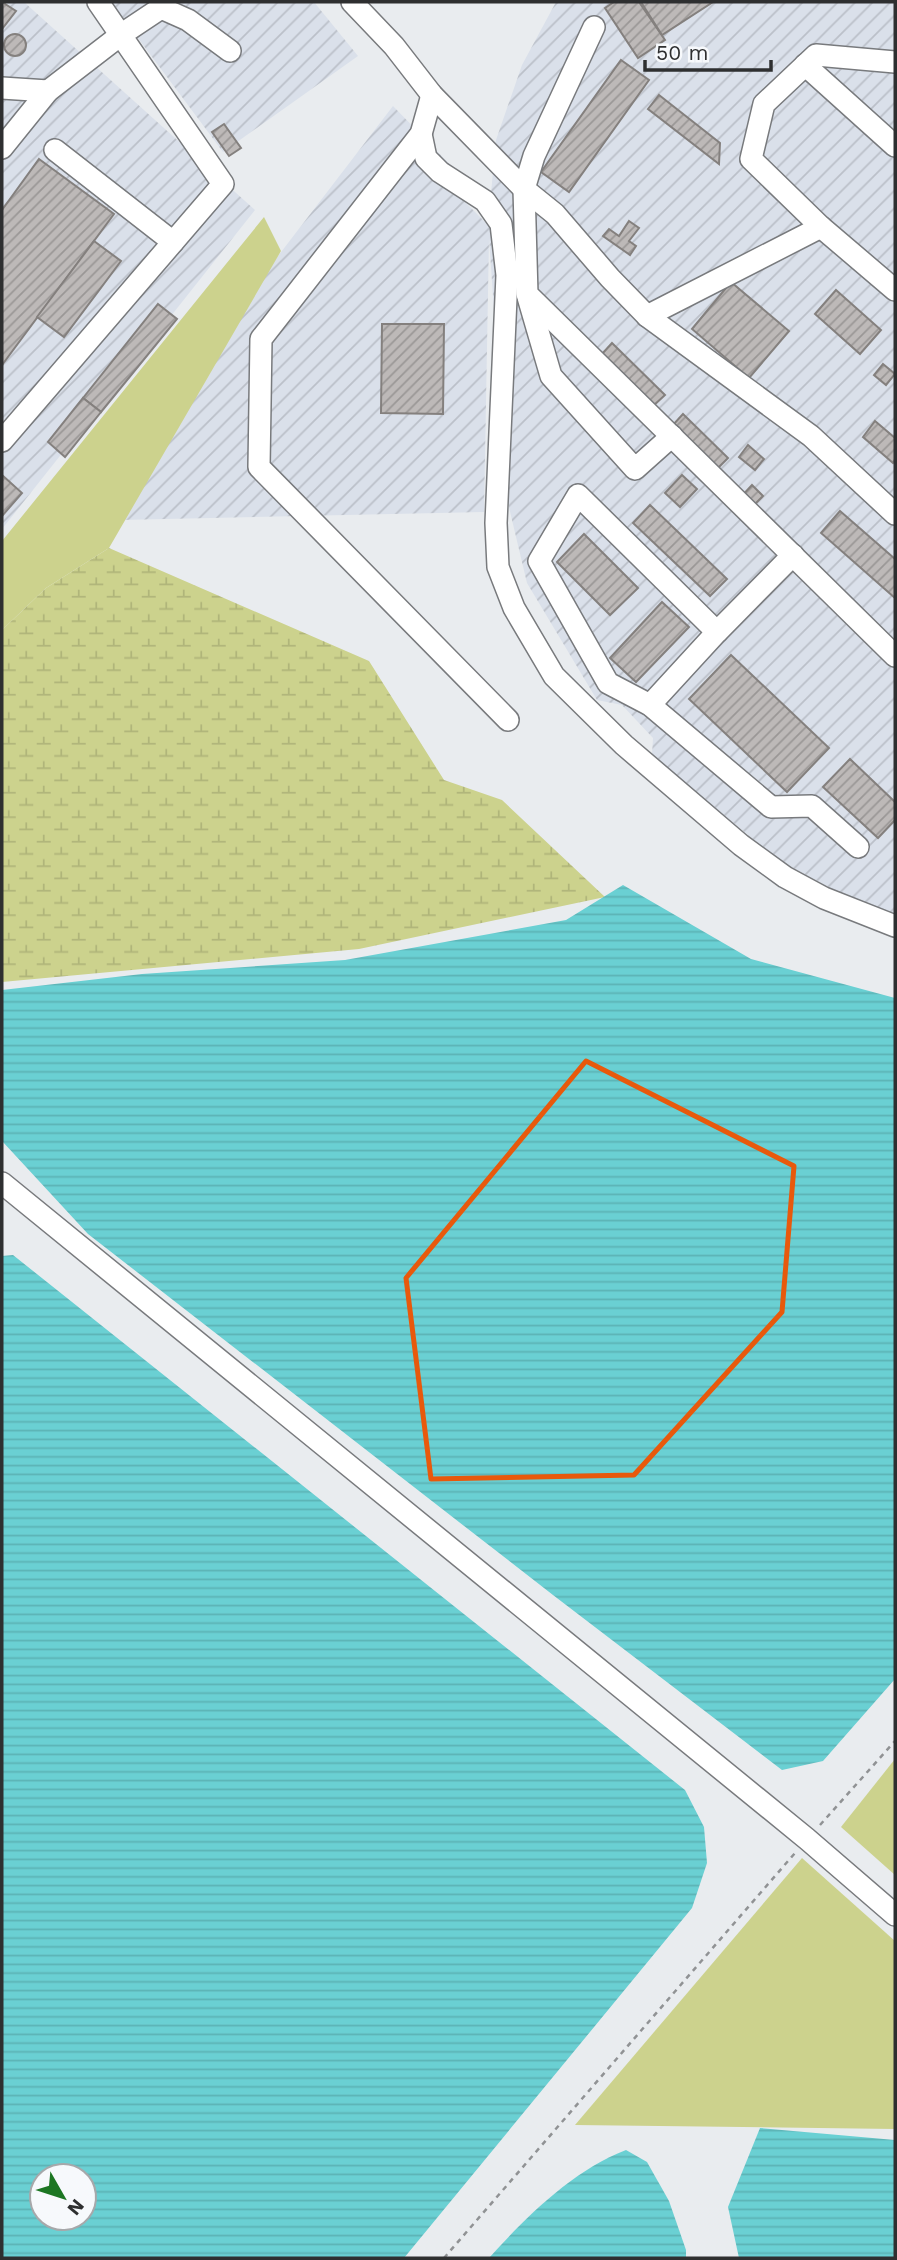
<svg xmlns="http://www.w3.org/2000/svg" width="897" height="2260" font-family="'Work Sans',sans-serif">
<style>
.industrial{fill:url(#industrial-furrows)}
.grass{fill:#ccd28d}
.wetland{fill:url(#wetland-marsh)}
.water{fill:url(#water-rules);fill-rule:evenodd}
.building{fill:url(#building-hatch);stroke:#84807e;stroke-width:2}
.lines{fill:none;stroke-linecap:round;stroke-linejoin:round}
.minor-casing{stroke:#787a7d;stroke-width:24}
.path{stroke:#909294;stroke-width:2.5;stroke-dasharray:5 5;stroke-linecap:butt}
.minor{stroke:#fff;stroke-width:21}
.marked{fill:none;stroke:#e8590c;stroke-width:5;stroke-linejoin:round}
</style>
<defs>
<pattern id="industrial-furrows" width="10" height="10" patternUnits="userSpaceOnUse" patternTransform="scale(1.75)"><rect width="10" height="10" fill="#dae0ea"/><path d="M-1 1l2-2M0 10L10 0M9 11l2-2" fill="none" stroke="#bbc0c9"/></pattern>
<pattern id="wetland-marsh" width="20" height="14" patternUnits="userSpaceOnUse" patternTransform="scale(1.75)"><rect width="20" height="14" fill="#ccd28d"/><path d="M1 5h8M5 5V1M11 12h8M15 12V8" fill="none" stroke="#b0b57a"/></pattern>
<pattern id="water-rules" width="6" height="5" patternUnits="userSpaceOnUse" patternTransform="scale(1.75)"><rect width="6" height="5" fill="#6ad0d3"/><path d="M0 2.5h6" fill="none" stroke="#5cb3b5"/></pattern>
<pattern id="building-hatch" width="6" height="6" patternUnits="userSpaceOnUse" patternTransform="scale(1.75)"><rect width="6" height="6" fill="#bdb9b8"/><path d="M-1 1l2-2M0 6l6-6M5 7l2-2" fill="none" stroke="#9a9796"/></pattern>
</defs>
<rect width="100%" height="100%" fill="#e9ecef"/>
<g class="industrial">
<polygon points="2,2 24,2 255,210 2,529"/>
<polygon points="111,2 314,2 358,56 223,152"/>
<polygon points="556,2 895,2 895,917 872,910 778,860 652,755 653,738 622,705 597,700 527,583 507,499 489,238 484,512 75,521 393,106 463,178 457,194 488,225 496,140 522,65"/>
</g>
<g class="grass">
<polygon points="264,217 281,251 109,548 46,588 2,630 2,541"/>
<polygon points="895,1759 895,1875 841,1827"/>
<polygon points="802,1858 895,1941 895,2129 575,2125"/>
</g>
<polygon class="wetland" points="109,548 369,661 444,780 502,800 605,897 359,949 2,982 2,630 46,588"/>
<g class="water">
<polygon points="623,885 751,959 895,998 895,1679 823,1761 782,1770 553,1595 88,1234 2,1141 2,990 142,974 345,960 566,920"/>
<path d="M 13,1255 L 685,1790 L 704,1827 L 707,1863 L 692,1908 L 404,2258 L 2,2258 L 2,1256 ZM 42,2176 L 84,2176 L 84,2218 L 42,2218 Z"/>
<polygon points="760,2128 895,2140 895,2258 739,2258 728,2207"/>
<path d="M 626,2150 L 647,2162 L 669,2201 L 686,2250 L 686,2258 L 489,2258 C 527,2216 572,2171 626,2150 Z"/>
</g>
<g class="building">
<polygon points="2,2 16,11 2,29"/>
<polygon points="614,2 639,2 665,40 638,58 605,8"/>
<polygon points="641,2 713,2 662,35"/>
<circle cx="15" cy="45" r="11"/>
<polygon points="621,60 649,80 569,192 541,172"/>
<polygon points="659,95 720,143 719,164 648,109"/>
<polygon points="224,124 241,148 229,156 212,132"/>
<polygon points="39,159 114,214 2,365 2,210"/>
<polygon points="629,221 639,228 629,241 636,246 630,255 603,236 609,229 619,236"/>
<polygon points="94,241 121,261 64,337 37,317"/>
<polygon points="731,282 789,331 749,378 692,329"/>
<polygon points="836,290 881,330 860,354 815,314"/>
<polygon points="158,304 177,319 101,412 83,398"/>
<polygon points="382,324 444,324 443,414 381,413"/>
<polygon points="612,343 665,395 653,406 601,355"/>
<polygon points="883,364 895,374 886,385 874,375"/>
<polygon points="83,398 101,412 65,457 48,442"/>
<polygon points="683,414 728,458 716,470 672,426"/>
<polygon points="875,421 895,438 895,460 893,463 863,437"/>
<polygon points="748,445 764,459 755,470 739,457"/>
<polygon points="2,475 22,493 2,516"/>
<polygon points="682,475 697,489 680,507 665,493"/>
<polygon points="752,485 763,496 751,508 740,498"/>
<polygon points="650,505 727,579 710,596 633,523"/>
<polygon points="840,511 895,559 895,598 821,533"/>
<polygon points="584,534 638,588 610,615 557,562"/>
<polygon points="662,602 689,627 636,682 610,658"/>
<polygon points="731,655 829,748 787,792 689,699"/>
<polygon points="850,759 895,802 895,820 878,838 823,787"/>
</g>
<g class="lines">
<g class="minor-casing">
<g id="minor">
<polyline points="352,2 394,46 432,95 524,189 555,214 610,278 647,316 811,436 895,514"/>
<polyline points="594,27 534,156 524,189 527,294 895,656"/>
<polyline points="895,62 816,55 764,104 751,159 821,227 895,290"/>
<polyline points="805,65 895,146"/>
<polyline points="2,88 48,91"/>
<polyline points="432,95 421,134 261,339 259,467 508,720"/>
<polyline points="421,134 426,158 440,172 485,201 501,224 507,275 496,523 498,567 514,608 554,676 624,745 741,845 785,877 824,898 895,926"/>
<polyline points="2,148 48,91 122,34 161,8 188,20 230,51"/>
<polyline points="55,150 173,242"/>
<polyline points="528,297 551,376 635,469 672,436"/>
<polyline points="647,316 821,227"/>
<polyline points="2,441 223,184 98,2"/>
<polyline points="717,632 578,495 539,561 608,683 650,705 771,807 812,806 858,847"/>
<polyline points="650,705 717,632 793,555"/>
<polyline points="2,1183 807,1839 895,1915"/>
</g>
</g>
<g class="path">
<polyline points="820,1825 895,1741"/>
<polyline points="444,2258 795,1853"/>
</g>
<use href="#minor" class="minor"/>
</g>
<path class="marked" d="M 586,1061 L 794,1166 L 782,1312 L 634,1475 L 431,1479 L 406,1278 Z"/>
<rect width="897" height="2260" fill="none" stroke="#2e2f30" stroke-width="7"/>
<g transform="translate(63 2197) rotate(129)"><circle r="33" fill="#f7f9fc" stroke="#a7a8aa" stroke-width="2"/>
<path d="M0-5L12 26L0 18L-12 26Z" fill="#1d7623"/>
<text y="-10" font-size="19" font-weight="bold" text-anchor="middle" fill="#2e2f30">N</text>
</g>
<path d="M645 60v10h126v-10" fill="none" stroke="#2e2f30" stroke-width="3.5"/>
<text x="656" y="60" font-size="21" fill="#2e2f30" stroke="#f7f9fc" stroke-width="5" paint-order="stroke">50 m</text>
</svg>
